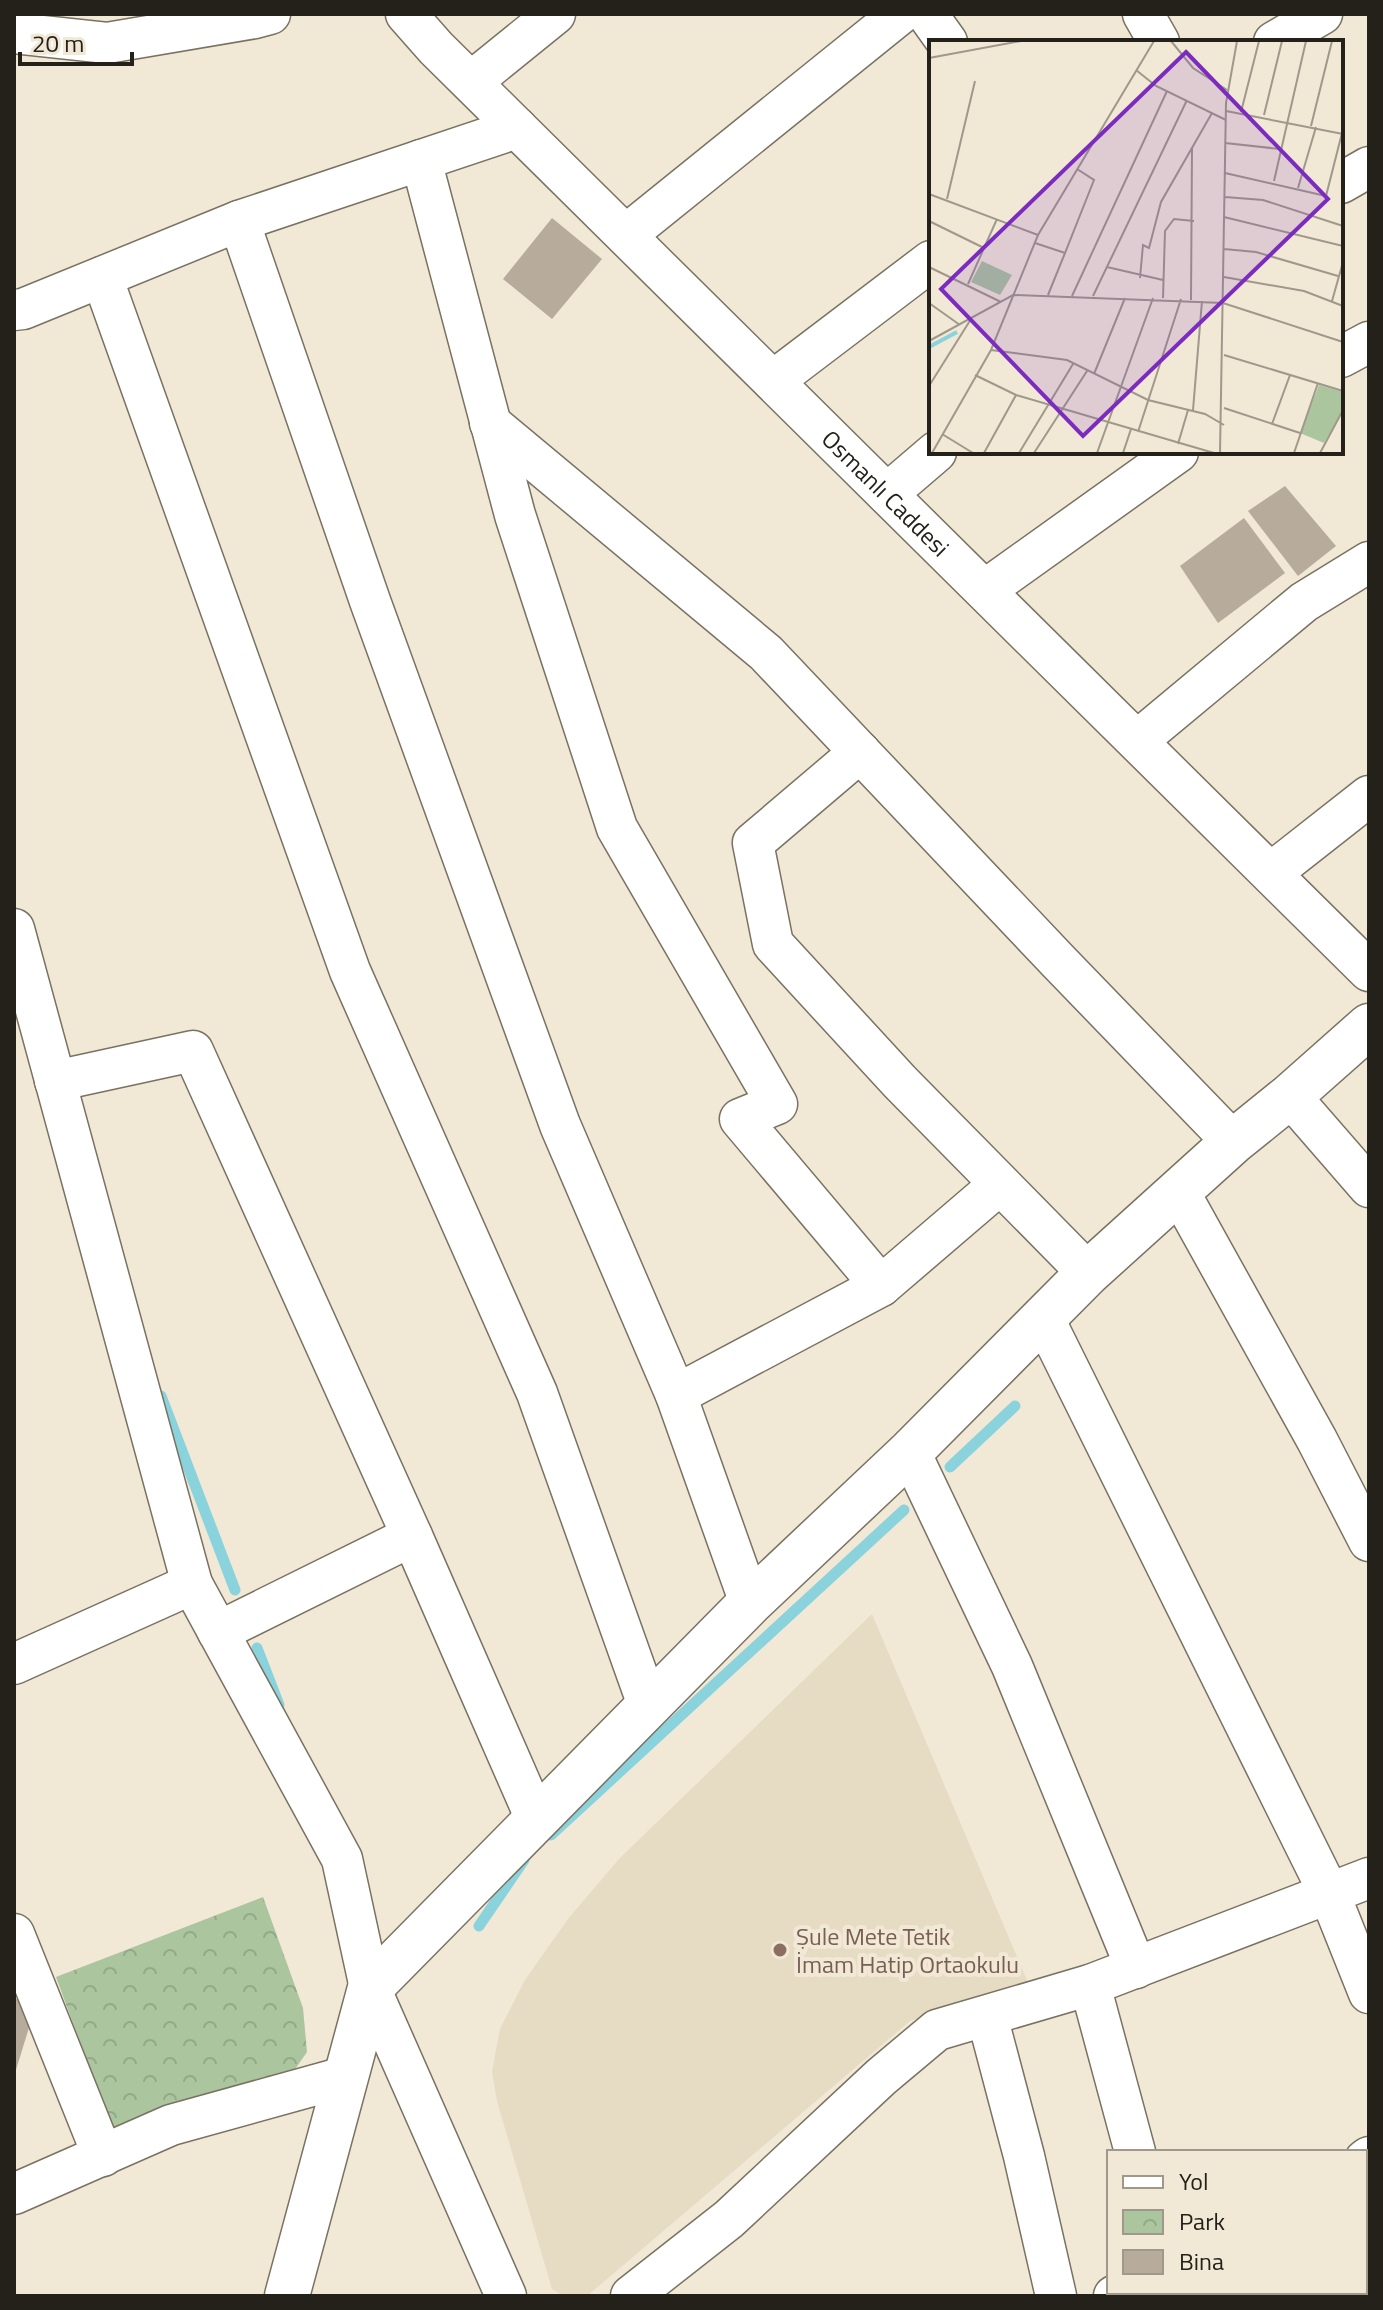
<svg xmlns="http://www.w3.org/2000/svg" width="1383" height="2310" font-family="'Titillium Web',sans-serif">
<style>
.built{fill:#e6dbc3}
.park{fill:url(#park-crowns)}
.lines{fill:none;stroke-linecap:round;stroke-linejoin:round}
.stream{stroke:#8ad3dd;stroke-width:11}
.building{fill:#b7ab9c}
.minor-casing{stroke:#797262;stroke-width:43}
.tertiary-casing{stroke:#797262;stroke-width:47}
.minor{stroke:#fff;stroke-width:40}
.tertiary{stroke:#fff;stroke-width:44}
.education-dot{fill:#8d6e63;stroke:#f1e8d6;stroke-width:3}
.labels{text-anchor:middle;dominant-baseline:central;stroke-width:8;stroke-linejoin:round;paint-order:stroke}
.street-label{font-size:24px;fill:#24211b;stroke:#f1e8d6}
.education-label{font-size:24px;fill:#785e54;stroke:#f1e8d6;text-anchor:start}
.inset-river{fill:none;stroke:#8ad3dd;stroke-width:4}
.inset-road{fill:none;stroke:#9f988b;stroke-width:2}
.view{fill:#7b2cbf;fill-opacity:0.15;stroke:#7b2cbf;stroke-width:4}
.inset-edge{fill:none;stroke:#24211b;stroke-width:4}
</style>
<defs>
<pattern id="park-crowns" width="20" height="18" patternUnits="userSpaceOnUse" patternTransform="scale(2)"><rect width="20" height="18" fill="#abc59f"/><path d="M2 6a3 3 0 1 1 6 0M12 15a3 3 0 1 1 6 0" fill="none" stroke="#93a988"/></pattern>
</defs>
<rect width="100%" height="100%" fill="#f1e8d6"/>
<polygon class="built" points="872,1614 1028,1983 910,2021 587,2296 565,2296 552,2289 497,2101 492,2072 500,2029 525,1980 568,1919 619,1859"/>
<polygon class="park" points="263,1897 303,2008 307,2052 291,2075 112,2130 56,1977"/>
<g class="lines">
<g class="stream">
<polyline points="161,1396 235,1590"/>
<polyline points="950,1467 1015,1406"/>
<polyline points="257,1648 279,1705"/>
<polyline points="551,1835 904,1510"/>
<polyline points="479,1926 524,1860"/>
</g>
</g>
<g class="building">
<polygon points="552,218 602,259 552,319 503,279"/>
<polygon points="1285,486 1336,546 1298,576 1248,511"/>
<polygon points="1244,518 1285,573 1218,623 1180,566"/>
<polygon points="14,1998 36,2005 15,2073 14,2073"/>
</g>
<g class="lines">
<g class="minor-casing">
<g id="minor">
<path id="s1" d="M 406,14 L 436,48 L 1369,971"/>
<polyline points="927,14 947,42"/>
<polyline points="1143,14 1159,42"/>
<polyline points="14,33 107,43 255,18 270,14"/>
<polyline points="1274,42 1322,14"/>
<polyline points="471,82 555,14"/>
<polyline points="421,160 515,515 617,828 777,1104 740,1119 881,1286"/>
<polyline points="1341,183 1369,167"/>
<polyline points="239,221 370,601 560,1125 676,1395 750,1603"/>
<polyline points="626,235 900,14"/>
<polyline points="102,277 350,971 537,1393 648,1705"/>
<polyline points="14,310 23,309 239,221 517,128"/>
<polyline points="1341,357 1369,342"/>
<polyline points="773,381 931,261"/>
<polyline points="490,423 766,653 1059,962 1233,1142"/>
<polyline points="887,494 936,452"/>
<polyline points="985,590 1178,452"/>
<polyline points="1137,741 1304,602 1369,562"/>
<polyline points="860,752 753,843 773,944 900,1082 1088,1273"/>
<polyline points="1271,873 1369,796"/>
<polyline points="14,929 192,1584 342,1859 370,1988 506,2296"/>
<polyline points="55,1081 193,1051 412,1536 218,1632"/>
<polyline points="1290,1096 1369,1187"/>
<polyline points="1178,1190 1317,1440 1369,1541"/>
<polyline points="1044,1319 1329,1893 1369,1993"/>
<polyline points="676,1395 881,1286 1000,1184"/>
<polyline points="910,1452 1012,1666 1136,1968"/>
<polyline points="412,1536 536,1819"/>
<polyline points="14,1664 192,1584"/>
<polyline points="14,1934 103,2156"/>
<polyline points="1090,1985 1135,2152"/>
<polyline points="987,2016 1024,2156 1056,2296"/>
<polyline points="1365,2160 1369,2157"/>
<polyline points="14,2194 171,2125 344,2077"/>
<polyline points="1171,2292 1171,2296"/>
<polyline points="631,2296 729,2219 881,2077 937,2030 1090,1985 1369,1878"/>
<polyline points="1114,2296 1121,2292"/>
</g>
</g>
<g class="tertiary-casing">
<polyline id="tertiary" points="287,2296 370,1988 750,1603 910,1452 1088,1273 1233,1142 1290,1096 1369,1026"/>
</g>
<use href="#minor" class="minor"/>
<use href="#tertiary" class="tertiary"/>
</g>
<circle class="education-dot" cx="780" cy="1950" r="8"/>
<g class="labels">
<g class="street-label">
<text stroke="none"><textPath href="#s1" startOffset="678">Osmanlı Caddesi</textPath></text>
</g>
<g class="education-label">
<text x="796" y="1936">Şule Mete Tetik<tspan x="796" dy="28">İmam Hatip Ortaokulu</tspan></text>
</g>
</g>
<g transform="translate(929 40)">
<rect width="414" height="414" fill="#f1e8d6"/>
<path d="M 53,221 L 83,235 L 71,255 L 42,242 ZM 390,345 L 414,352 L 414,371 L 395,403 L 371,393 Z" fill="#abc59f"/>
<path class="inset-river" d="M 0,307 L 28,292"/>
<path class="inset-road" d="M 188,1 L 219,1M 242,1 L 264,28 L 298,50M 0,18 L 92,1M 207,30 L 227,46 L 297,80M 297,71 L 414,94M 312,72 L 330,1M 335,75 L 353,1M 382,86 L 403,1M 296,103 L 351,109M 296,133 L 397,156 L 414,89M 345,141 L 377,1M 369,148 L 387,87M 0,154 L 109,195M 296,157 L 334,160 L 414,186M 18,159 L 46,41M 295,177 L 414,206M 0,181 L 55,208M 106,203 L 136,213 L 165,140 L 148,129M 295,209 L 327,212 L 409,236M 0,227 L 72,262M 178,227 L 234,240M 295,237 L 375,251 L 414,266M 211,238 L 214,205 L 220,208 L 232,162 L 283,73M 39,244 L 68,179M 119,255 L 136,213M 143,256 L 238,51M 164,256 L 258,60M 234,258 L 236,191 L 245,179 L 265,181M 262,260 L 263,108M 403,261 L 414,222M 0,263 L 31,285M 0,301 L 84,255 L 294,263 L 414,302M 62,310 L 138,320 L 219,360 L 276,374 L 295,385M 295,315 L 414,351M 165,334 L 196,258M 46,335 L 87,355 L 285,413M 0,346 L 42,279M 295,368 L 371,393M 264,370 L 273,261M 343,384 L 361,335M 209,392 L 252,259M 13,394 L 44,413M 249,404 L 259,370M 3,413 L 62,310 L 109,195 L 225,1M 55,413 L 87,355M 90,413 L 144,324M 105,413 L 158,331M 168,413 L 224,258M 194,413 L 202,389M 291,413 L 297,63 L 308,1M 365,413 L 389,343M 391,413 L 414,370"/>
<path class="view" d="M 257,12 L 399,159 L 154,396 L 12,249 Z"/>
<rect width="414" height="414" class="inset-edge"/>
</g>
<rect width="1383" height="2310" fill="none" stroke="#24211b" stroke-width="32"/>
<rect x="1107" y="2150" width="260" height="144" fill="#f1e8d6" stroke="#9f988b" stroke-width="2"/>
<rect x="1123" y="2176" width="40" height="12" fill="#ffffff" stroke="#9f988b" stroke-width="2"/>
<text x="1179" y="2190" font-size="24" fill="#24211b">Yol</text>
<rect x="1123" y="2210" width="40" height="24" fill="url(#park-crowns)" stroke="#9f988b" stroke-width="2"/>
<text x="1179" y="2230" font-size="24" fill="#24211b">Park</text>
<rect x="1123" y="2250" width="40" height="24" fill="#b7ab9c" stroke="#9f988b" stroke-width="2"/>
<text x="1179" y="2270" font-size="24" fill="#24211b">Bina</text>
<path d="M20 52v12h112v-12" fill="none" stroke="#24211b" stroke-width="4"/>
<text x="32" y="52" font-size="24" fill="#24211b" stroke="#f1e8d6" stroke-width="6" paint-order="stroke">20 m</text>
</svg>
